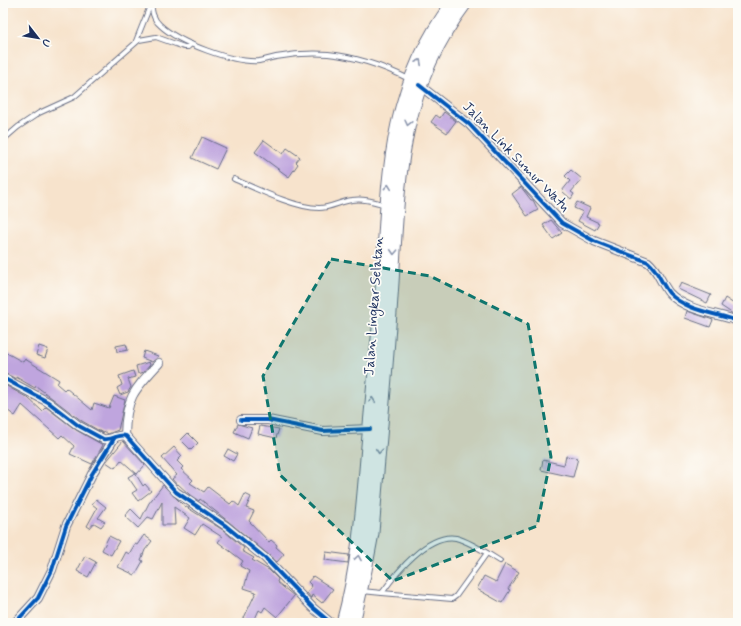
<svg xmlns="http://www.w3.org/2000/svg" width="741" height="626" font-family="Mynerve,sans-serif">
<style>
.building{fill:#bfa5de}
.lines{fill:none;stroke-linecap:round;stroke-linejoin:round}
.service-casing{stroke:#686e84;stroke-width:6}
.minor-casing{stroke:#686e84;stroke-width:10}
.trunk-casing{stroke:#686e84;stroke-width:15}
.service{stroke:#fff;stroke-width:4}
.minor{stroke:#fff;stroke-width:8}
.trunk{stroke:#fff;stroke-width:13}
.cycleway-casing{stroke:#fdfcf7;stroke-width:6}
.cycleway{stroke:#0057b8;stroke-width:4}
.oneway{stroke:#8d97ae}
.marked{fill:#0f766e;fill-opacity:0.2;stroke:#0f766e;stroke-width:3;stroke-dasharray:8 5;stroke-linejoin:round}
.labels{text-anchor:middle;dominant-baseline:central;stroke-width:3.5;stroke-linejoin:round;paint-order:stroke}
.street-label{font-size:14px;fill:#1b2f5e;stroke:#fdfcf7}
</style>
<rect width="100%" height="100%" fill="#fdfcf7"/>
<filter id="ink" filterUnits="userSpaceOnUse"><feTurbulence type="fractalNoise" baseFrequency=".025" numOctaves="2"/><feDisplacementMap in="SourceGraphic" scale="8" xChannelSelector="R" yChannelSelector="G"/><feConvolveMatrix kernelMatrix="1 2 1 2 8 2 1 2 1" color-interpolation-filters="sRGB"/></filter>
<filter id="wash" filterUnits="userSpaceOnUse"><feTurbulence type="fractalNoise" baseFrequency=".012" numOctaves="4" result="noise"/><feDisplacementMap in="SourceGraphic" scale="16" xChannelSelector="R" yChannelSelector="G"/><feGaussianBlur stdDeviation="0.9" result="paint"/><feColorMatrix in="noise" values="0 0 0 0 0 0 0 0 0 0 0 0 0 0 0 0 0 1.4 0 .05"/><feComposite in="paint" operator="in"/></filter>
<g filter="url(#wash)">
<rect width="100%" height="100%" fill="#f7e3cc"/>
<g id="blocks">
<g class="building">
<polygon points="444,112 456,121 447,133 431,122 436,115 440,118"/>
<polygon points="202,137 226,148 216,169 192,158"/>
<polygon points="264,140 283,154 287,148 300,157 296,162 298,164 289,177 255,152"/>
<polygon points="571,170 582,179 571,192 574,194 571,199 562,191 570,181 565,176"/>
<polygon points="521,187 531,200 533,200 538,210 527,216 512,194"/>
<polygon points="577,202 590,208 586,217 599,223 595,230 578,221 583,212 574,208"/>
<polygon points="551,220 562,233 553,239 543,225"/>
<polygon points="681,283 711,295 707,303 678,289"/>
<polygon points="725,298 737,306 733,314 721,306"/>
<polygon points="687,311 713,320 710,327 685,318"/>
<polygon points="126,344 128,350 117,352 116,346"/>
<polygon points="39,346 48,349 45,358 36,355"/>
<polygon points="3,351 23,362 25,359 59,380 57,384 64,390 66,388 92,410 94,403 109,408 114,396 125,400 118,430 108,434 104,431 103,433 82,421 36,386 35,388 16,377 16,379 3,372"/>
<polygon points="144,351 158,356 157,358 152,362 142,358"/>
<polygon points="149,362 150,365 144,372 138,374 136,366"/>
<polygon points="133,371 135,377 128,379 131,387 128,392 120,395 117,388 122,385 119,376"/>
<polygon points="3,384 28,398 42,411 46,407 76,430 103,445 92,464 70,454 74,446 62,435 59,438 22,405 15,416 3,407"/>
<polygon points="238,424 252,428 248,438 234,432"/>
<polygon points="260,426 279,429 276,438 258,434"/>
<polygon points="188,433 198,443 191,450 181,440"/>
<polygon points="123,441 145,465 137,474 121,460 115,468 106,462"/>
<polygon points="174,447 182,456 177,461 183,467 181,469 193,480 190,483 204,492 208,487 230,504 233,501 239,506 245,494 251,497 246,508 254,511 249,521 269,542 271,540 277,545 276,547 284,554 277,562 229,522 200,499 199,501 190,495 178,484 177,485 172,479 177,475 162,458"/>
<polygon points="228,449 237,454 233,461 224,456"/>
<polygon points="566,456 578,458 573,477 541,470 543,460 564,465"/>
<polygon points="135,473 143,486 145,484 151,491 138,501 132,493 137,490 128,477"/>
<polygon points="163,485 183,505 223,530 244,548 242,551 254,558 252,560 269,570 278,579 277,582 294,596 277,617 265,607 262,612 259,610 253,623 243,620 256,592 244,588 249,571 240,566 243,561 218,542 222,537 202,524 195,535 184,528 190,518 174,507 175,525 162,525 162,502 153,519 148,517 138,528 125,516 131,509 141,519 149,503"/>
<polygon points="96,499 106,507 98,518 105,522 101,527 94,523 90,528 87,526 97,508 92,504"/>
<polygon points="144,535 152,541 145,550 141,560 143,561 135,575 118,567 126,552 129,554 135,544 137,545"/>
<polygon points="109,536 119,541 111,555 102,550"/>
<polygon points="326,552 349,555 348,563 325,560"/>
<polygon points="85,556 96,562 88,577 77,571"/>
<polygon points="505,564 519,572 508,589 510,590 502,603 477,589 484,576 496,582"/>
<polygon points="313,576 333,589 322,603 312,595 311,598 307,593 312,586 308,582"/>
</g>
</g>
</g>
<g filter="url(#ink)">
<use href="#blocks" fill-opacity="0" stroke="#686e84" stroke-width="1"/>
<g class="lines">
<g class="service-casing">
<g id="service">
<path d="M 151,3 C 152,11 153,19 160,25 C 179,43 233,63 259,61 C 265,60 271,58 276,57 C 293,54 311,53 328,54 C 358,57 383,66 409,79"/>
<polyline points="136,41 150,6"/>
<polyline points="3,140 18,127 39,113 74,97 139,40 156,37 184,47 188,47 191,44"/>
<path d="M 234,179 C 257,189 295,208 319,208 C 331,208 341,201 352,200 C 364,198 375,202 386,205"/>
<path d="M 362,591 L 382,593 C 396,573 428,533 456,538 C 471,542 487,553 500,561"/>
<polyline points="382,593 452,599 456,596 487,553"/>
</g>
</g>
<g class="minor-casing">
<g id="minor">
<path d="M 419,85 L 469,124 L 562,223 L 594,241 L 648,262 C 658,270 661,283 669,293 C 686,311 716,313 738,321"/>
<path d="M 3,378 L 48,402 L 79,426 L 103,439 C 112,441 118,433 126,436 L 176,492 L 226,526 L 265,558 L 313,608 L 331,623"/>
<polyline points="241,420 268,420 323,431 370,429"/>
<path d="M 125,435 C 126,397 134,390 159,363"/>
<polyline points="15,623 38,598 52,570 66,526 92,474 115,437"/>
</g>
</g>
<g class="trunk-casing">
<g id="trunk">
<path d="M 343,623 C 359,565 363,506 368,446 C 372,399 377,353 381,306 C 389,195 382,97 453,3"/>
<path d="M 353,623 L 365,570 L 372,533 C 378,454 386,376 391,297 C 399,188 395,96 465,3"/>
</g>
</g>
<use href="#service" class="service"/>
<use href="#minor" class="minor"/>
<use href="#trunk" class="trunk"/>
<g class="cycleway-casing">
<g id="cycleway">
<path d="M 419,85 L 469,124 L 562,223 L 594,241 L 648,262 C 658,270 661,283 669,293 C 686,311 716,313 738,321"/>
<path d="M 3,378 L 48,402 L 79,426 L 103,439 C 112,441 118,433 126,436 L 176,492 L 226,526 L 265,558 L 313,608 L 331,623"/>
<polyline points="241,420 268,420 323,431 370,429"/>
<polyline points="15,623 38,598 52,570 66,526 92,474 115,437"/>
</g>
</g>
<use href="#cycleway" class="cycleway"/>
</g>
<defs><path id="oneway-chevron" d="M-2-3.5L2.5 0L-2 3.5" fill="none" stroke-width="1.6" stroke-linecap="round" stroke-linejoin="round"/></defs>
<g class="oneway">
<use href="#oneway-chevron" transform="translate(419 62) rotate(-63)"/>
<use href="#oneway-chevron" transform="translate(408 123) rotate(103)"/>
<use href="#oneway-chevron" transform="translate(388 187) rotate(-84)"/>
<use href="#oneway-chevron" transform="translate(394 252) rotate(93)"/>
<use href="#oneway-chevron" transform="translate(372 400) rotate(-85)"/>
<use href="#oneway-chevron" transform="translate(379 451) rotate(95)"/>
<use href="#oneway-chevron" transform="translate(358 558) rotate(-81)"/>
</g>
</g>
<path class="marked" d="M 331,259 L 430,276 L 528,324 L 551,457 L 537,526 L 393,581 L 280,475 L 263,376 Z"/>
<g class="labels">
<g class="street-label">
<text transform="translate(516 157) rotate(46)">Jalan Link Sumur Watu</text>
<text transform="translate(374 306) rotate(-86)">Jalan Lingkar Selatan</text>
</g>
</g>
<rect width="741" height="626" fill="none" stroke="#fdfcf7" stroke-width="16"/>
<g transform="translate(38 38) rotate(121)" stroke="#fdfcf7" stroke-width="3" paint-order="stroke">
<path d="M0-3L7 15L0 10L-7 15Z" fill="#1b2f5e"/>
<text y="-6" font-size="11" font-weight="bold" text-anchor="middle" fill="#1b2f5e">U</text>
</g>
</svg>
